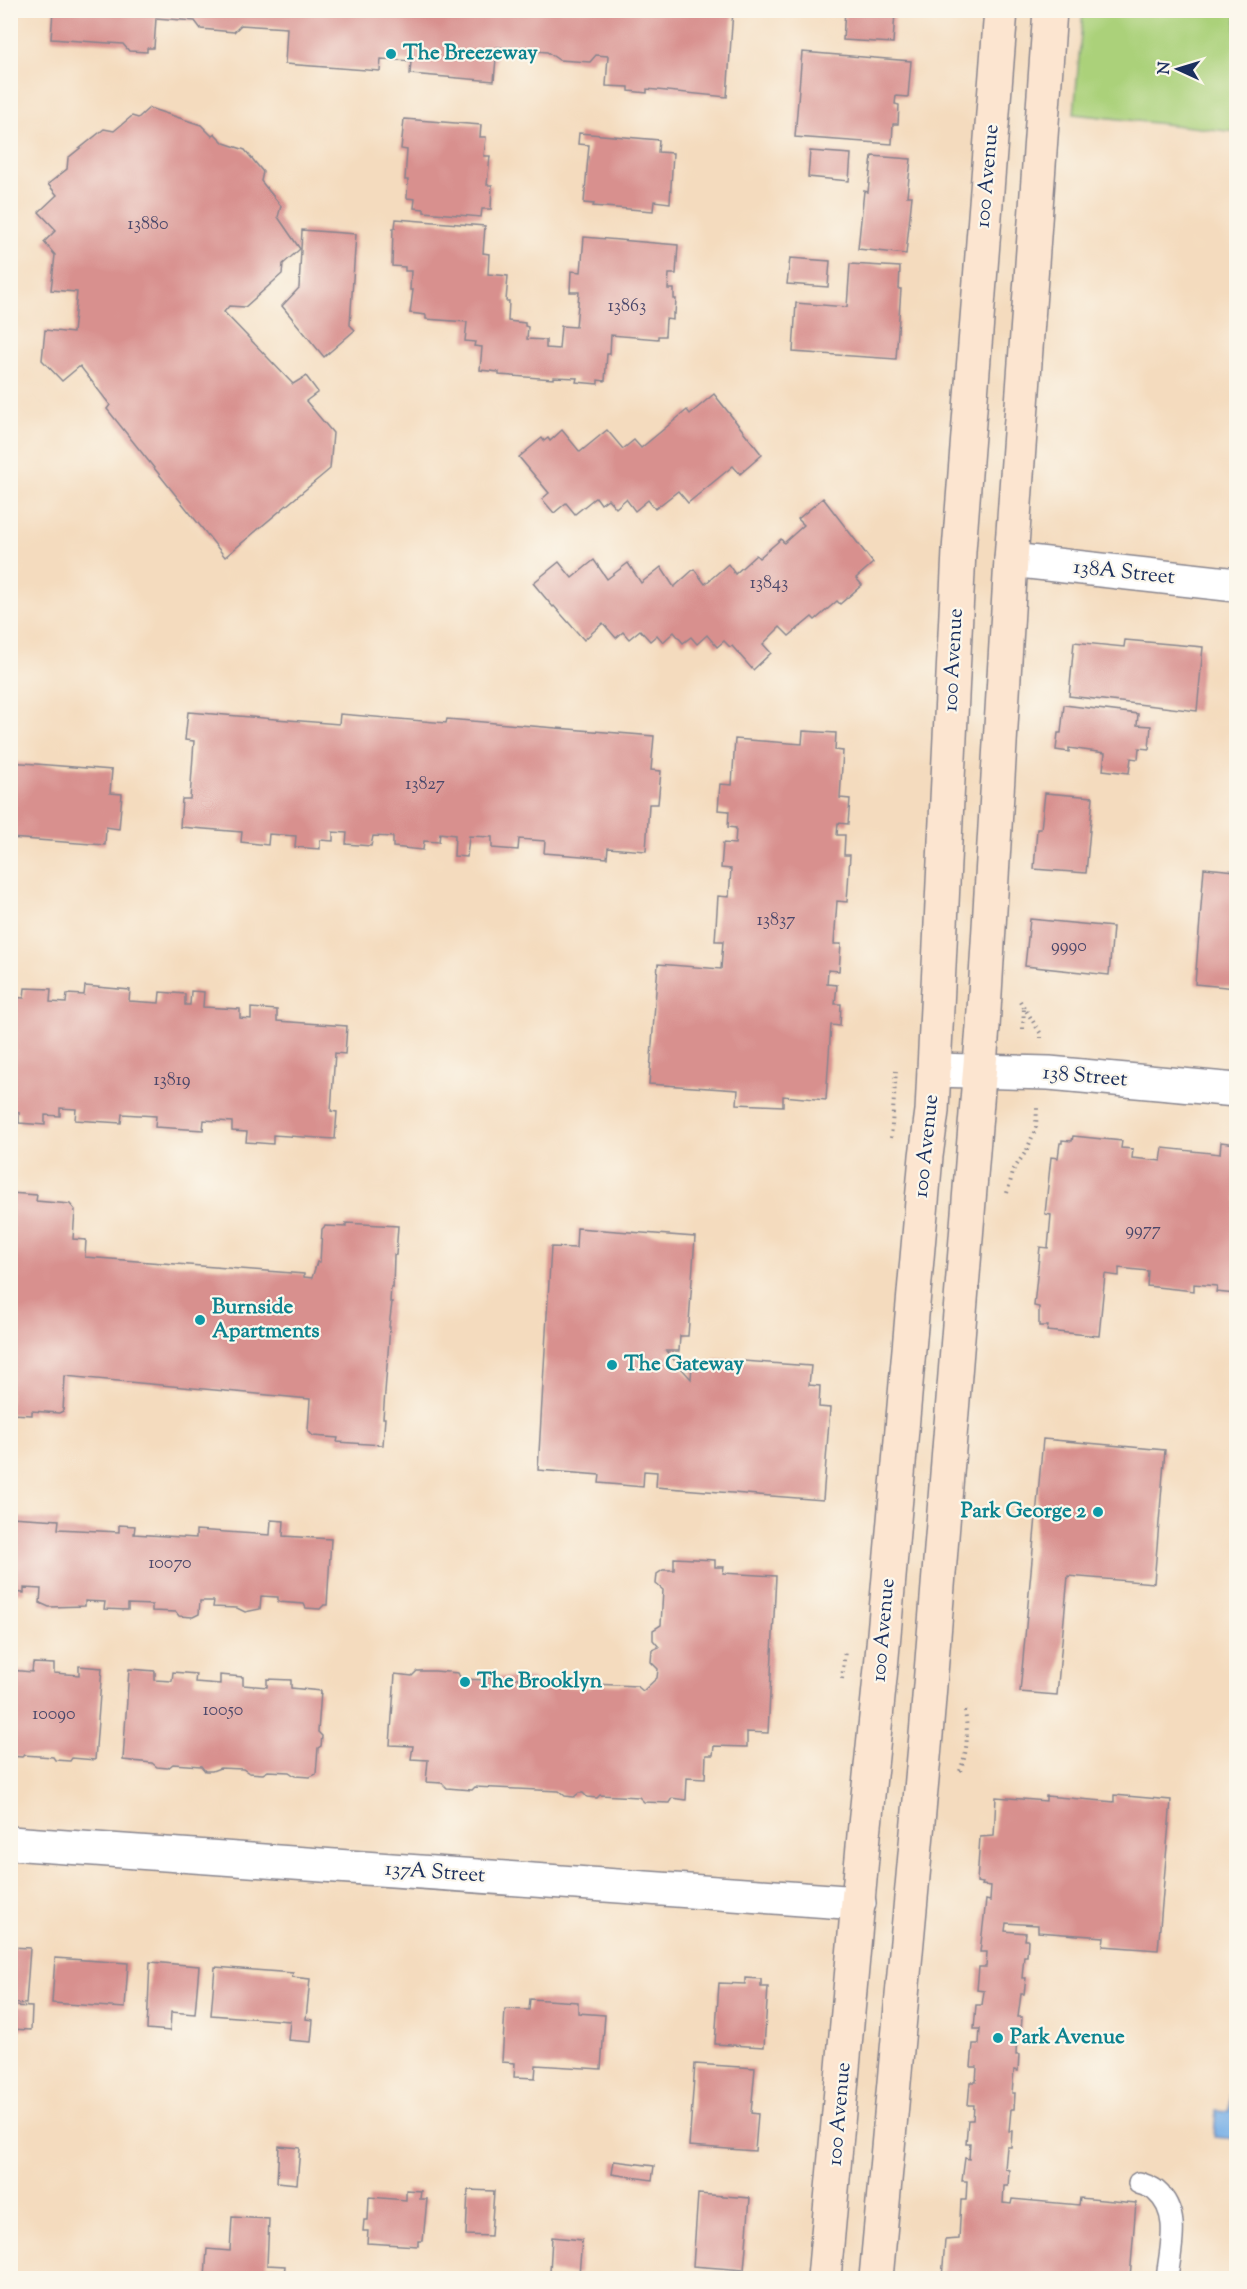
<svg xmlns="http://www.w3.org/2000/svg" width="1247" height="2289" font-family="'Sorts Mill Goudy',serif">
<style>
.green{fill:#abd17a;stroke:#63806c;stroke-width:1.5}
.water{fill:#76aee6;stroke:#486ea2;stroke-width:1.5}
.building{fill:#d8908e}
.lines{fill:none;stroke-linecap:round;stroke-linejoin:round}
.service-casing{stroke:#88858e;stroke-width:24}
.minor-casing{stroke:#88858e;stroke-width:36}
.secondary-casing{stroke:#88858e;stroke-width:36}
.path{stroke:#88858e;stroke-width:4;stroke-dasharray:1.5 4.5;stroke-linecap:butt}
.service{stroke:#fff;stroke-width:21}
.minor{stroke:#fff;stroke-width:33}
.secondary{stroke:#fce5d0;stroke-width:33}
.culture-dot{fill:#0f9aa8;stroke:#fbf7ec;stroke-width:2}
.labels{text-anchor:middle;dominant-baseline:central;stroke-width:4.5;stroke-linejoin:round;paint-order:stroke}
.number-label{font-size:18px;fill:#4a476a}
.culture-label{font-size:21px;font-weight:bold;fill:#0d838f;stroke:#fbf7ec;text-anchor:start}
.street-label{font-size:21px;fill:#1b2f5e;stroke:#fbf7ec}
</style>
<rect width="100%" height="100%" fill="#fbf7ec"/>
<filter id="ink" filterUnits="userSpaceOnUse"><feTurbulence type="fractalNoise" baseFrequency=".0167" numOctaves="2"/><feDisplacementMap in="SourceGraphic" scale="12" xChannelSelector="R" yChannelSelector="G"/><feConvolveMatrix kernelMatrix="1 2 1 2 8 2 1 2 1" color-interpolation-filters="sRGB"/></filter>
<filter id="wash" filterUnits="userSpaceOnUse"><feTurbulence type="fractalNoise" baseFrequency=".008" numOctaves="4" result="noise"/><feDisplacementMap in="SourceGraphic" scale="24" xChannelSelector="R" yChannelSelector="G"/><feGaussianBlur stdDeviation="1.35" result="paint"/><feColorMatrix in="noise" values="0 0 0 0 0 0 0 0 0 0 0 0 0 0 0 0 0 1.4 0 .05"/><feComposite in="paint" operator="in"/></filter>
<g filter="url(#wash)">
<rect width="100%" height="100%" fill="#f4dbbe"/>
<polygon class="green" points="1083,11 1236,11 1236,132 1074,114"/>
<polygon class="water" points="1236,2022 1236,2139 1214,2137 1216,2110 1229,2111"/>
<g id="blocks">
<g class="building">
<polygon points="53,10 733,10 727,97 647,89 647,93 629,91 629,87 606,86 608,56 596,55 590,62 559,60 547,52 497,47 494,81 410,74 411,61 381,59 380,71 285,64 287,28 241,25 234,32 201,29 195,21 156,18 154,48 147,48 147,52 129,51 123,44 51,39"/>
<polygon points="845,10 905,10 905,13 895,12 893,43 843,40"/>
<polygon points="802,52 911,61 908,97 896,96 895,104 899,105 898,124 893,124 892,144 795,137"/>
<polygon points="149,108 201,125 212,136 215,134 224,143 245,150 263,172 261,181 281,206 278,217 300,249 283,264 282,274 245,307 229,306 224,312 293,384 306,376 318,392 306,401 333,433 330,469 225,557 107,409 110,405 80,366 62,381 42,360 45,330 73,333 77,292 51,290 55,255 44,242 56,230 39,212 57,195 48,184 67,169 68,158 104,129 114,131 132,116 138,118"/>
<polygon points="404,119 481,125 480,137 486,137 484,156 490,156 487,185 492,185 491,209 482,209 481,217 424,212 424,209 414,208 415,199 407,198 408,180 405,180 407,150 401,149"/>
<polygon points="579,133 659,140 658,152 673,153 670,203 654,201 653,211 593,206 594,204 584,203 589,145 578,144"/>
<polygon points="810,151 851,154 849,181 808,177"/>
<polygon points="872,156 911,159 907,196 912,196 906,254 858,249 864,191 868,192"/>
<polygon points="396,219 485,226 483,253 489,254 488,274 508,276 506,301 509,301 508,321 525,323 525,326 528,327 527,339 546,340 546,348 559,349 561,326 576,327 579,292 570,292 571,271 581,272 584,237 678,245 676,274 669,274 668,289 674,289 674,299 676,299 675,314 673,313 673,320 666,319 665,336 658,336 658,339 611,335 610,354 607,354 605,381 598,380 598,384 576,382 577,378 554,377 554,379 499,375 499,372 480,370 482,347 474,346 475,342 465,341 467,322 426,319 426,315 410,313 413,290 410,290 411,271 405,271 405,267 392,266 393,228 395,228"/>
<polygon points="302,230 356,234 350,325 355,330 324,357 282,306 299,288"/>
<polygon points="790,258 830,261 828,287 787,284"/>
<polygon points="850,264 900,267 899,289 901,289 896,359 793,352 796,303 847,307"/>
<polygon points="714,394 762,455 740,474 733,466 688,503 678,491 655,509 648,500 635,511 626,499 616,508 608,499 601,504 596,497 575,514 566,503 554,513 542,499 549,493 519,457 542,438 544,441 548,438 550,441 562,430 580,452 607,430 623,449 634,440 641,448 687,410 690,414"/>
<polygon points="823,498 873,563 856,578 862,585 840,604 837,601 815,620 812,617 789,636 780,627 763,644 771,653 753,670 732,646 730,647 724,641 717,647 707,635 697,644 691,637 683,643 674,632 663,642 657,635 650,641 640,630 629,639 623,632 616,638 603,623 584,640 554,606 553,607 533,583 559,562 572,578 594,560 607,579 628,563 641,583 661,567 674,587 694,569 705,584 728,564 735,574 756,555 759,558 781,539 784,543 804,525 798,519"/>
<polygon points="1125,640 1203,647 1197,711 1069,696 1074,642 1124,647"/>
<polygon points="1064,705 1138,714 1137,725 1151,726 1149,749 1139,748 1138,759 1131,758 1129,773 1103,770 1105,753 1069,748 1069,752 1056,750 1058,733 1061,733"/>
<polygon points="188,712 339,724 340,714 446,723 447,719 654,736 651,770 661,771 658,804 649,804 646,851 608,848 607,858 544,853 545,841 519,839 518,850 492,848 492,837 469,836 467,857 454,856 455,835 440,833 439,842 424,841 423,850 393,847 393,837 373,836 371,846 346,844 347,833 333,832 333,841 320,840 320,849 295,847 296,836 269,834 268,845 241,842 242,832 180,827 182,799 190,799 194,741 185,740"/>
<polygon points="803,731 836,733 835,750 843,751 840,798 850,799 848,824 838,823 837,835 845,835 844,855 850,855 847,902 837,901 834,944 841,944 839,971 828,970 827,984 837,985 835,1004 841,1004 840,1026 831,1025 826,1100 783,1096 783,1106 737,1104 738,1090 649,1084 658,964 721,969 723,941 715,941 718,896 729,897 731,869 721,868 723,843 735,844 736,828 728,827 729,811 718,810 720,784 732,785 735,739 802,744"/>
<polygon points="10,762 112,770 110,793 122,794 119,829 106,827 105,845 10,838"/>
<polygon points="1045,793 1093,797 1086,873 1034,869 1037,829 1041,829"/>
<polygon points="1204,868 1236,871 1236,988 1195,984"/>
<polygon points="1030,919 1113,927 1109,975 1025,966"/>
<polygon points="85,986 130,990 129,1001 159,1003 160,992 185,994 185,1005 190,1005 191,991 204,992 203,1007 240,1009 240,1018 251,1019 251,1008 277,1010 277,1021 347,1026 345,1054 335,1053 331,1111 337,1112 335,1139 273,1135 273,1144 246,1142 247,1132 232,1131 232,1122 204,1120 203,1130 155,1127 156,1116 122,1114 121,1123 75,1120 76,1109 60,1108 60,1116 45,1115 45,1125 19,1123 19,1112 10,1111 10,997 24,998 25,988 51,989 50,1002 66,1003 67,994 84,995"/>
<polygon points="1073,1136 1122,1141 1121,1148 1133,1149 1132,1158 1161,1161 1163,1148 1220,1154 1221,1142 1236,1144 1236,1294 1216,1292 1217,1286 1194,1284 1194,1291 1147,1286 1148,1271 1119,1268 1119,1276 1105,1274 1099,1336 1047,1331 1048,1326 1039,1326 1039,1307 1034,1306 1040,1247 1048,1248 1051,1215 1045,1214 1051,1157 1058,1158 1060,1143 1062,1143 1062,1140 1072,1141"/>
<polygon points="10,1193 37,1195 36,1201 70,1204 75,1210 73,1239 86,1240 85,1257 304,1274 304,1277 312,1278 317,1262 320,1262 322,1229 325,1226 346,1227 346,1223 398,1226 396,1255 394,1255 393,1288 391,1287 390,1302 392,1302 389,1327 390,1327 383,1418 385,1418 383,1445 337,1442 338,1438 313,1436 308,1431 310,1399 65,1376 63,1411 59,1413 32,1411 32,1415 10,1414"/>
<polygon points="577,1228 695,1237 688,1336 680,1336 679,1351 666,1351 691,1379 692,1364 715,1366 715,1359 811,1366 809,1385 820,1386 819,1407 830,1408 823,1500 656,1487 657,1472 644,1471 643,1487 599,1483 600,1475 538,1470 551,1247 576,1248"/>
<polygon points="1043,1439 1165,1450 1154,1583 1068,1576 1057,1695 1020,1692"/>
<polygon points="10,1517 59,1520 58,1529 119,1532 119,1525 135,1526 134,1534 196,1538 196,1530 270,1535 271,1520 284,1521 283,1536 331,1539 327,1605 324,1605 320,1609 306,1608 304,1604 278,1602 278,1597 261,1596 260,1609 245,1612 237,1608 213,1607 214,1601 200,1601 199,1614 193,1617 179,1616 176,1612 152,1611 152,1605 128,1604 128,1610 104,1609 105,1602 85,1601 85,1606 49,1607 40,1603 41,1589 24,1588 24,1593 10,1592"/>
<polygon points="674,1558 715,1560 715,1567 724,1567 723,1573 776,1576 768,1733 747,1732 747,1747 714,1746 713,1755 706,1755 705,1779 687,1778 686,1800 672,1798 669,1803 644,1802 639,1797 600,1795 597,1798 587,1797 583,1793 579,1793 574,1797 565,1796 559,1791 475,1787 472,1790 447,1788 442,1783 426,1782 428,1760 411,1759 413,1746 390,1745 395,1674 412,1676 417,1671 435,1671 458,1673 461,1679 487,1680 492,1676 533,1679 537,1685 589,1688 593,1684 637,1686 643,1691 657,1678 658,1669 651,1662 652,1650 659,1647 653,1640 653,1630 661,1625 663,1590 656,1584 657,1574 663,1570 674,1570"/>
<polygon points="33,1663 54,1664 54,1673 79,1675 79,1666 102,1668 95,1760 72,1758 70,1761 55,1760 53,1757 24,1755 22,1757 10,1756 10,1670 32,1672"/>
<polygon points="129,1669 155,1671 155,1680 172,1681 173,1672 196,1674 195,1682 220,1684 220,1675 243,1677 243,1685 267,1687 267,1679 291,1680 291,1688 321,1691 318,1732 322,1736 321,1746 318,1748 316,1774 310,1777 295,1776 289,1772 268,1771 263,1774 249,1773 243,1769 220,1768 212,1771 205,1771 201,1766 173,1764 168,1768 157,1767 152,1763 123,1760"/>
<polygon points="1114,1795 1171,1800 1158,1950 1103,1946 1104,1937 1038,1932 1038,1925 1006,1923 1005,1931 1026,1933 1025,1940 1028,1940 1027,1956 1024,1956 1022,1978 1026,1978 1024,1994 1021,1994 1018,2017 1022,2017 1021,2032 1017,2032 1016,2055 1019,2055 1018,2071 1014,2070 1012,2093 1015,2093 1014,2109 1011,2109 1009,2131 1012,2131 1011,2147 1007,2147 1005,2169 1009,2170 1008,2186 1004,2186 1003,2203 1011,2204 1012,2199 1079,2205 1080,2198 1136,2203 1130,2278 942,2278 945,2240 959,2239 961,2200 966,2200 967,2181 962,2181 965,2158 969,2159 970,2143 966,2143 968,2120 973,2120 974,2105 968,2105 970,2082 976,2082 977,2067 971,2067 973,2044 979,2044 980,2029 974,2029 976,2005 982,2005 984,1991 977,1990 979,1967 986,1967 987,1952 980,1952 986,1900 990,1901 991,1886 982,1885 983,1883 977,1882 980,1837 994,1836 996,1797 1046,1801 1046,1796 1114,1802"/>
<polygon points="10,1947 30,1948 26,2004 10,2003"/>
<polygon points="55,1958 128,1963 125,2008 52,2003"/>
<polygon points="150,1962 199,1966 195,2014 171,2012 170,2031 147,2029"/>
<polygon points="215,1967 293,1973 292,1977 310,1979 306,2019 313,2020 311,2042 288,2040 290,2021 211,2015"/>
<polygon points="745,1978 761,1979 761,1987 768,1987 764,2047 715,2044 719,1983 745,1984"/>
<polygon points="530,1999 578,2002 578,2013 605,2015 601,2069 536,2065 535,2078 514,2077 515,2063 502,2062 505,2009 529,2010"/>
<polygon points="12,2006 32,2007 31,2030 10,2029"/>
<polygon points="695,2064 755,2068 751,2113 758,2114 755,2151 689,2146"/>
<polygon points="279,2146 300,2148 297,2184 277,2182"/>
<polygon points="614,2161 654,2166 652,2180 612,2174"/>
<polygon points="406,2190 421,2191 420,2199 427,2199 423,2241 418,2241 418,2246 367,2243 368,2231 363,2231 364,2220 368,2220 369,2197 406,2200"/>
<polygon points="468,2190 494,2191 491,2236 466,2235"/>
<polygon points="698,2194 750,2198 744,2270 693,2266"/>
<polygon points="232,2217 269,2219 267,2265 285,2266 284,2278 205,2278 207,2249 230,2251"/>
<polygon points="552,2237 582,2240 579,2274 550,2272"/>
</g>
</g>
</g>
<g filter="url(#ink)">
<use href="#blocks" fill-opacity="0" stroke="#88858e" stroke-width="1.5"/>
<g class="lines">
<g class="service-casing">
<path id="service" d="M 1139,2183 C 1144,2185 1152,2187 1156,2191 C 1182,2213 1170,2250 1167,2278"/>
</g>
<g class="minor-casing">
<g id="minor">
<polyline points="1011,560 1236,585"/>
<polyline points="934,1070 1049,1073 1236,1090"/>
<polyline points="10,1843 859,1903"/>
</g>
</g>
<g class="secondary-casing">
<g id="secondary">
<polyline points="824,2278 864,1835 881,1668 926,1156 932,1111 959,551 1001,10"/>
<polyline points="876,2278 926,1735 983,1027 1011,560 1050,10"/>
</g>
</g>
<g class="path">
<polyline points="1020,1001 1041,1034 1041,1038"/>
<polyline points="1023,1029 1024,1007"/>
<polyline points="891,1138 896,1071"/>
<polyline points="1007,1193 1014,1169 1027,1150 1036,1127 1037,1108"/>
<polyline points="842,1679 845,1651"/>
<path d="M 960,1771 C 968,1750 968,1733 965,1711"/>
</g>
<use href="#service" class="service"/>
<use href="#minor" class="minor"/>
<use href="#secondary" class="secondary"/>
</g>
</g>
<g class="culture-dot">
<circle cx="391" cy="54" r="6"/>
<circle cx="200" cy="1320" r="6"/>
<circle cx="612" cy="1365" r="6"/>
<circle cx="1098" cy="1512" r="6"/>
<circle cx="465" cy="1682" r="6"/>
<circle cx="998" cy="2038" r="6"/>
</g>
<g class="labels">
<g class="number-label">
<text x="148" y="225">13880</text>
<text x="627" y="307">13863</text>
<text x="769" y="584">13843</text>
<text x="425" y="785">13827</text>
<text x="776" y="921">13837</text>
<text x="1069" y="947">9990</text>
<text x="172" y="1081">13819</text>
<text x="1143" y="1231">9977</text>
<text x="170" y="1564">10070</text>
<text x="223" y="1711">10050</text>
<text x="54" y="1715">10090</text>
</g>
<g class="culture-label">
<text x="403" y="54">The Breezeway</text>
<text x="212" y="1308">Burnside<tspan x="212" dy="24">Apartments</tspan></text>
<text x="624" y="1365">The Gateway</text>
<text x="1086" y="1512" text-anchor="end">Park George 2</text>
<text x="477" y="1682">The Brooklyn</text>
<text x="1010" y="2038">Park Avenue</text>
</g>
<g class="street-label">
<text transform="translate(988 176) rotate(-85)">100 Avenue</text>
<text transform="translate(1124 573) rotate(6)">138A Street</text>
<text transform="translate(954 660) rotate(-87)">100 Avenue</text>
<text transform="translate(1085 1077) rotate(5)">138 Street</text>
<text transform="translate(927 1146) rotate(-84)">100 Avenue</text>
<text transform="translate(884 1630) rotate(-85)">100 Avenue</text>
<text transform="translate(435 1873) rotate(4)">137A Street</text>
<text transform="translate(840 2114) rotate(-85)">100 Avenue</text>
</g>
</g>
<rect width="1247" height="2289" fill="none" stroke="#fbf7ec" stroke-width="36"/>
<g transform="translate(1178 69) rotate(274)" stroke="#fbf7ec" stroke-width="4.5" paint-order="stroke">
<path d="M0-4.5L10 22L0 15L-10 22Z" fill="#1b2f5e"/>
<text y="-9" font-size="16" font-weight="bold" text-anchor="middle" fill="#1b2f5e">N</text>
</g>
</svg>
